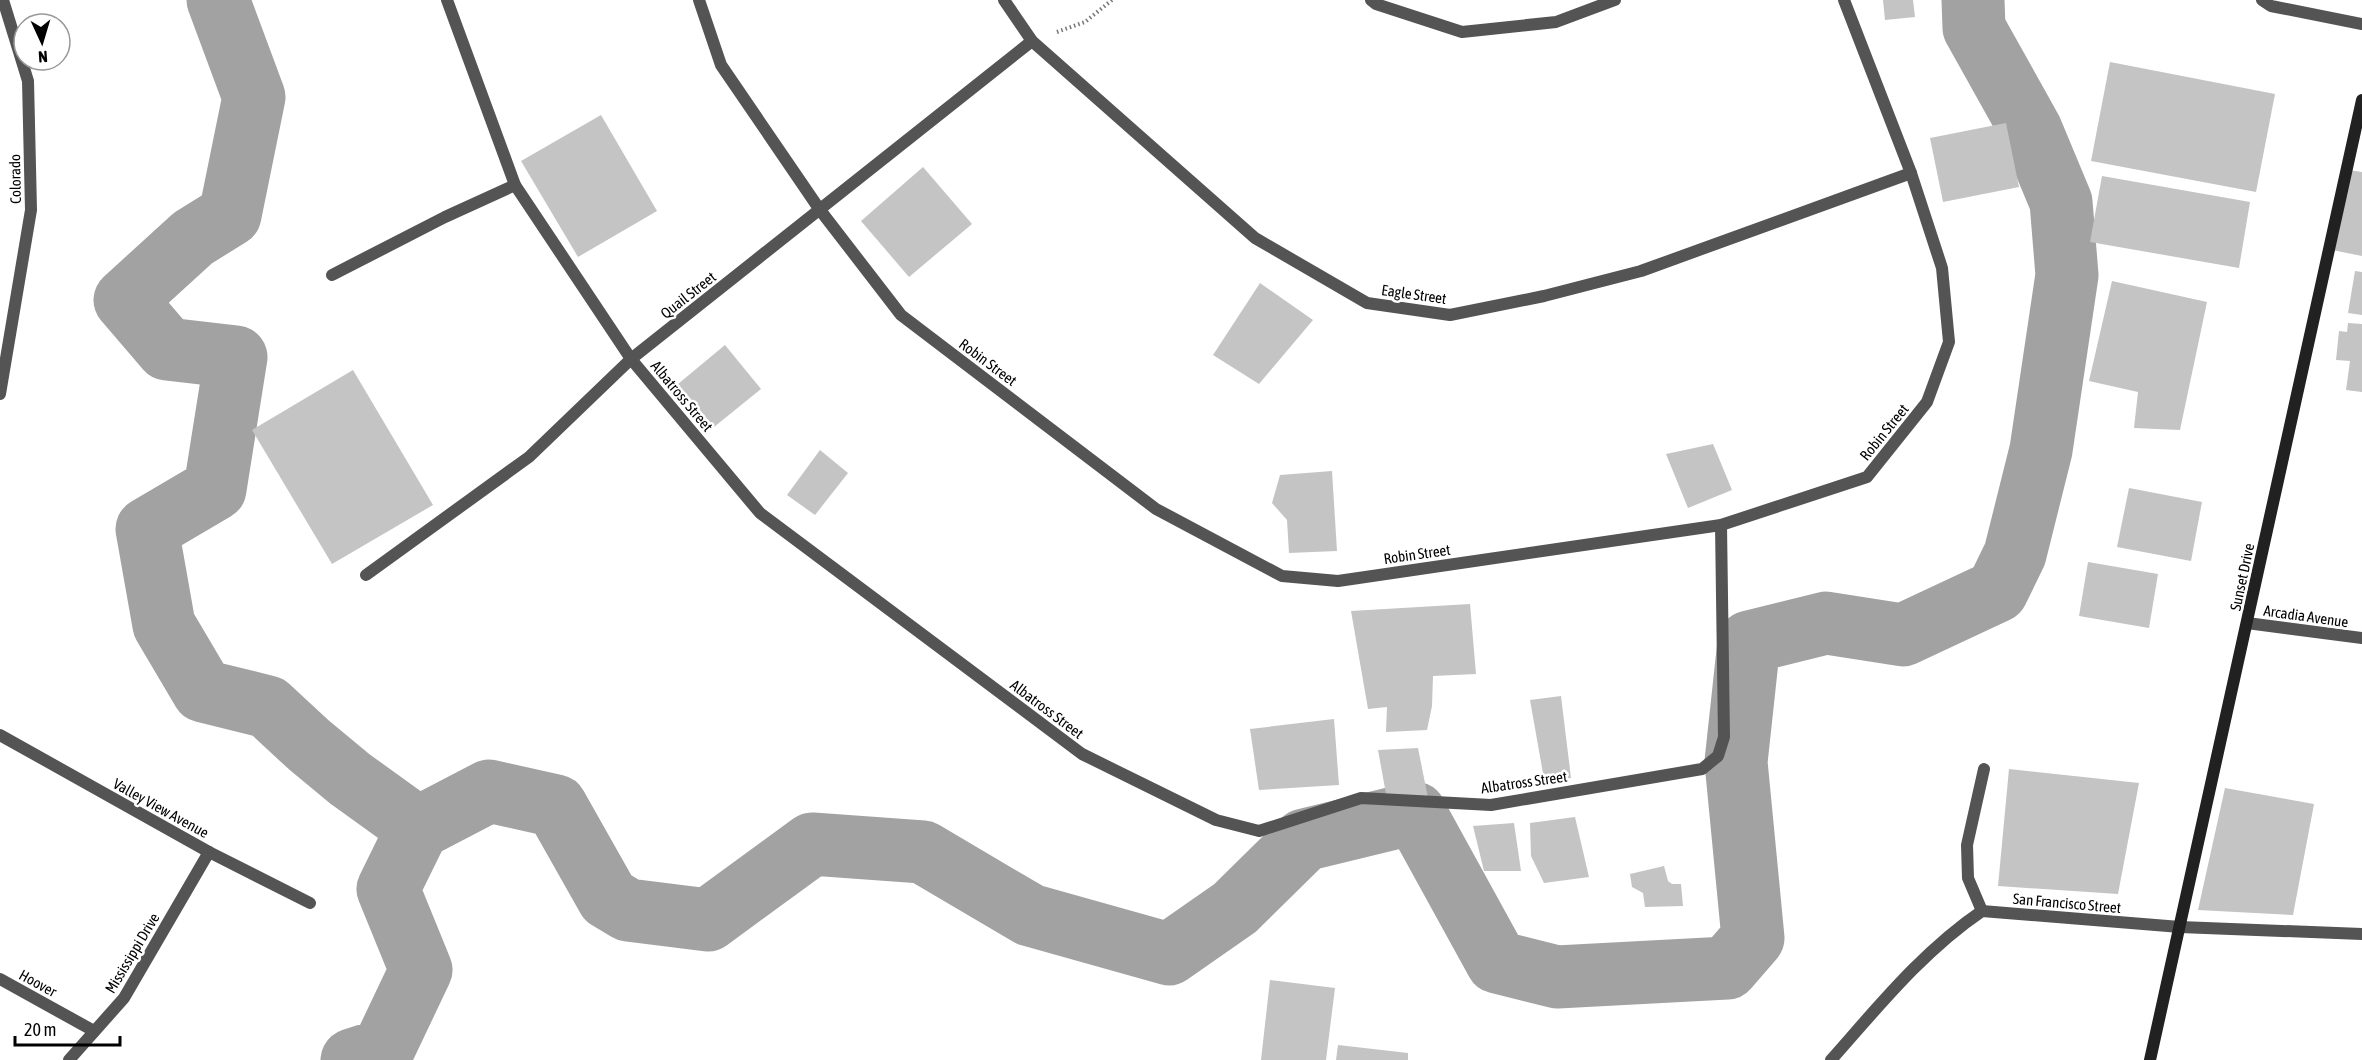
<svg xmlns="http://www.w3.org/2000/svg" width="2362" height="1060" font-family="'Asap Condensed',sans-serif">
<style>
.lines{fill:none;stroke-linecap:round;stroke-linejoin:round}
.river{stroke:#a2a2a2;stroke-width:63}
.building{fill:#c4c4c4}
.path{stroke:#767676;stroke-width:4;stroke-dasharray:1.5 3;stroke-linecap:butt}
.lane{stroke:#545454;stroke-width:12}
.street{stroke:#545454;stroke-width:12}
.secondary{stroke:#212121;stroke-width:12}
.labels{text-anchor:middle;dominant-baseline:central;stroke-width:5;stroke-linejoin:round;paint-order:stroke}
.street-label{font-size:15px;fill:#000;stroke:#fff}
</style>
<rect width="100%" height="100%" fill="#fff"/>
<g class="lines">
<g class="river">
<polyline points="218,0 254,97 230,215 193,238 125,300 167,349 236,357 215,489 147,529 164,625 203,691 268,707 309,745 350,779 418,828"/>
<polyline points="352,1060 383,1050 421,970 388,889 418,828 489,791 556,806 608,898 628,910 708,920 812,844 923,852 1030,915 1169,954 1235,908 1304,840 1415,813 1497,962 1557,977 1727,968 1753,938 1736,762 1749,642 1826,623 1903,635 1997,591 2015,554 2041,450 2067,275 2061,202 2031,130 1974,28 1973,0"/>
</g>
</g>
<g class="building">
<polygon points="1883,0 1913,0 1915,17 1885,20"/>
<polygon points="2110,62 2275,94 2256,192 2091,161"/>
<polygon points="601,115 657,211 578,257 521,161"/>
<polygon points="2006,123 2019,187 1943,202 1930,138"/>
<polygon points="923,167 972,224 909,277 861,221"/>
<polygon points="2348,170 2362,172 2362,256 2332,250"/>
<polygon points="2102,176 2250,202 2239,268 2090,242"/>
<polygon points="2355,271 2362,272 2362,315 2348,313"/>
<polygon points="2112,281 2207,302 2180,430 2134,428 2138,392 2089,381"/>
<polygon points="1260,283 1313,320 1259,384 1213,355"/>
<polygon points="2348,323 2362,324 2362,392 2346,390 2350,361 2336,360 2339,331 2347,332"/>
<polygon points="725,345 761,389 714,427 678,384"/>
<polygon points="353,370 433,505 332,564 252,430"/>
<polygon points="1713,444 1732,490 1688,508 1666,454"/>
<polygon points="820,450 848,473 815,515 787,495"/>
<polygon points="1332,471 1337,551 1289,553 1287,520 1272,503 1280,475"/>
<polygon points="2129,488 2202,502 2191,561 2117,547"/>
<polygon points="2088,562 2158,574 2149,628 2079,616"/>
<polygon points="1470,604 1476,674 1433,676 1432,706 1427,730 1386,732 1387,707 1368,709 1351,611"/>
<polygon points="1561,696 1571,778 1544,779 1530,700"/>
<polygon points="1334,719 1339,785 1259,790 1250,729"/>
<polygon points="1418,748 1428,798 1386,794 1378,750"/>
<polygon points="2009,769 2139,783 2118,894 1998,886"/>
<polygon points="2225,788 2314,804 2293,915 2198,910"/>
<polygon points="1575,817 1589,877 1544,883 1531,856 1530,823"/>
<polygon points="1514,823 1521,871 1484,871 1473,826"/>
<polygon points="1664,866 1668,881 1672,884 1681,884 1683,906 1645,907 1643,893 1632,887 1630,874"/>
<polygon points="1270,980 1335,988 1326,1060 1261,1060"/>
<polygon points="1338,1045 1408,1053 1408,1060 1336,1060"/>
</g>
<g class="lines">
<polyline class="path" points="1057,32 1085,22 1112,0"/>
<polyline class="lane" points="2262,0 2271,6 2362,24"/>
<g class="street">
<polyline points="447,0 515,185 631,359 760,513 1082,754 1216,820 1259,831 1361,798 1491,805 1702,769 1718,756 1724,737 1721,525"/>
<polyline points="699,0 721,65 820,210 901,315 1156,509 1282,576 1338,581 1721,525 1867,477 1927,402 1949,342 1942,268 1911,173 1844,0"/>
<polyline points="1004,0 1032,41 1255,238 1367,303 1450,315 1544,296 1641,271 1911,173"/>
<polyline points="1371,0 1376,4 1462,32 1556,22 1615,0"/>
<polyline points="332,275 445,217 515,185"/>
<polyline points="0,394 31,210 28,81 3,0"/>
<polyline points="366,575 529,457 631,359 1032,41"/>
<polyline points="2247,623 2362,638"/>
<polyline points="0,735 209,852 310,903"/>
<polyline points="1982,911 1968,878 1967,845 1984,769"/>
<polyline points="0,979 94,1031"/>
<polyline points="69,1060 124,998 209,852"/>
<path d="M 1831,1060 C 1878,1007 1923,951 1982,911 L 2180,927 L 2362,934"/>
</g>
<polyline class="secondary" points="2150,1060 2362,100"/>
</g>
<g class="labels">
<g class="street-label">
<text transform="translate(15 179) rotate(-91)">Colorado</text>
<text transform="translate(1414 294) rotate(8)">Eagle Street</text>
<text transform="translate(688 295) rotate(-38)">Quail Street</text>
<text transform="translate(988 362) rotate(37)">Robin Street</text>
<text transform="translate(682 396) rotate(50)">Albatross Street</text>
<text transform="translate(1884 432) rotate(-51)">Robin Street</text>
<text transform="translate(1417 554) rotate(-8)">Robin Street</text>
<text transform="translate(2242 577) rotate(-78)">Sunset Drive</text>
<text transform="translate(2306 616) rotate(8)">Arcadia Avenue</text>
<text transform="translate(1047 709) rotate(37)">Albatross Street</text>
<text transform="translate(1524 782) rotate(-8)">Albatross Street</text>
<text transform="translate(161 808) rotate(29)">Valley View Avenue</text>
<text transform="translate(2067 903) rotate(5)">San Francisco Street</text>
<text transform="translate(132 953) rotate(-59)">Mississippi Drive</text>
<text transform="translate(38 983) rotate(29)">Hoover</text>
</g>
</g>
<g transform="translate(42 42) rotate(176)"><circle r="28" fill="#ffffff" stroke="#999999" stroke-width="1.5"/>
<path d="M0-4.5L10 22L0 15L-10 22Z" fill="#000000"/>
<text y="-9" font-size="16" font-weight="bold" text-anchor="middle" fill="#000000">N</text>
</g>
<path d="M15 1036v9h105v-9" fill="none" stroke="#000000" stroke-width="3"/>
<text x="24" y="1036" font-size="18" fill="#000000" stroke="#ffffff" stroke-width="4.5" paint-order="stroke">20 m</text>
</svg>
